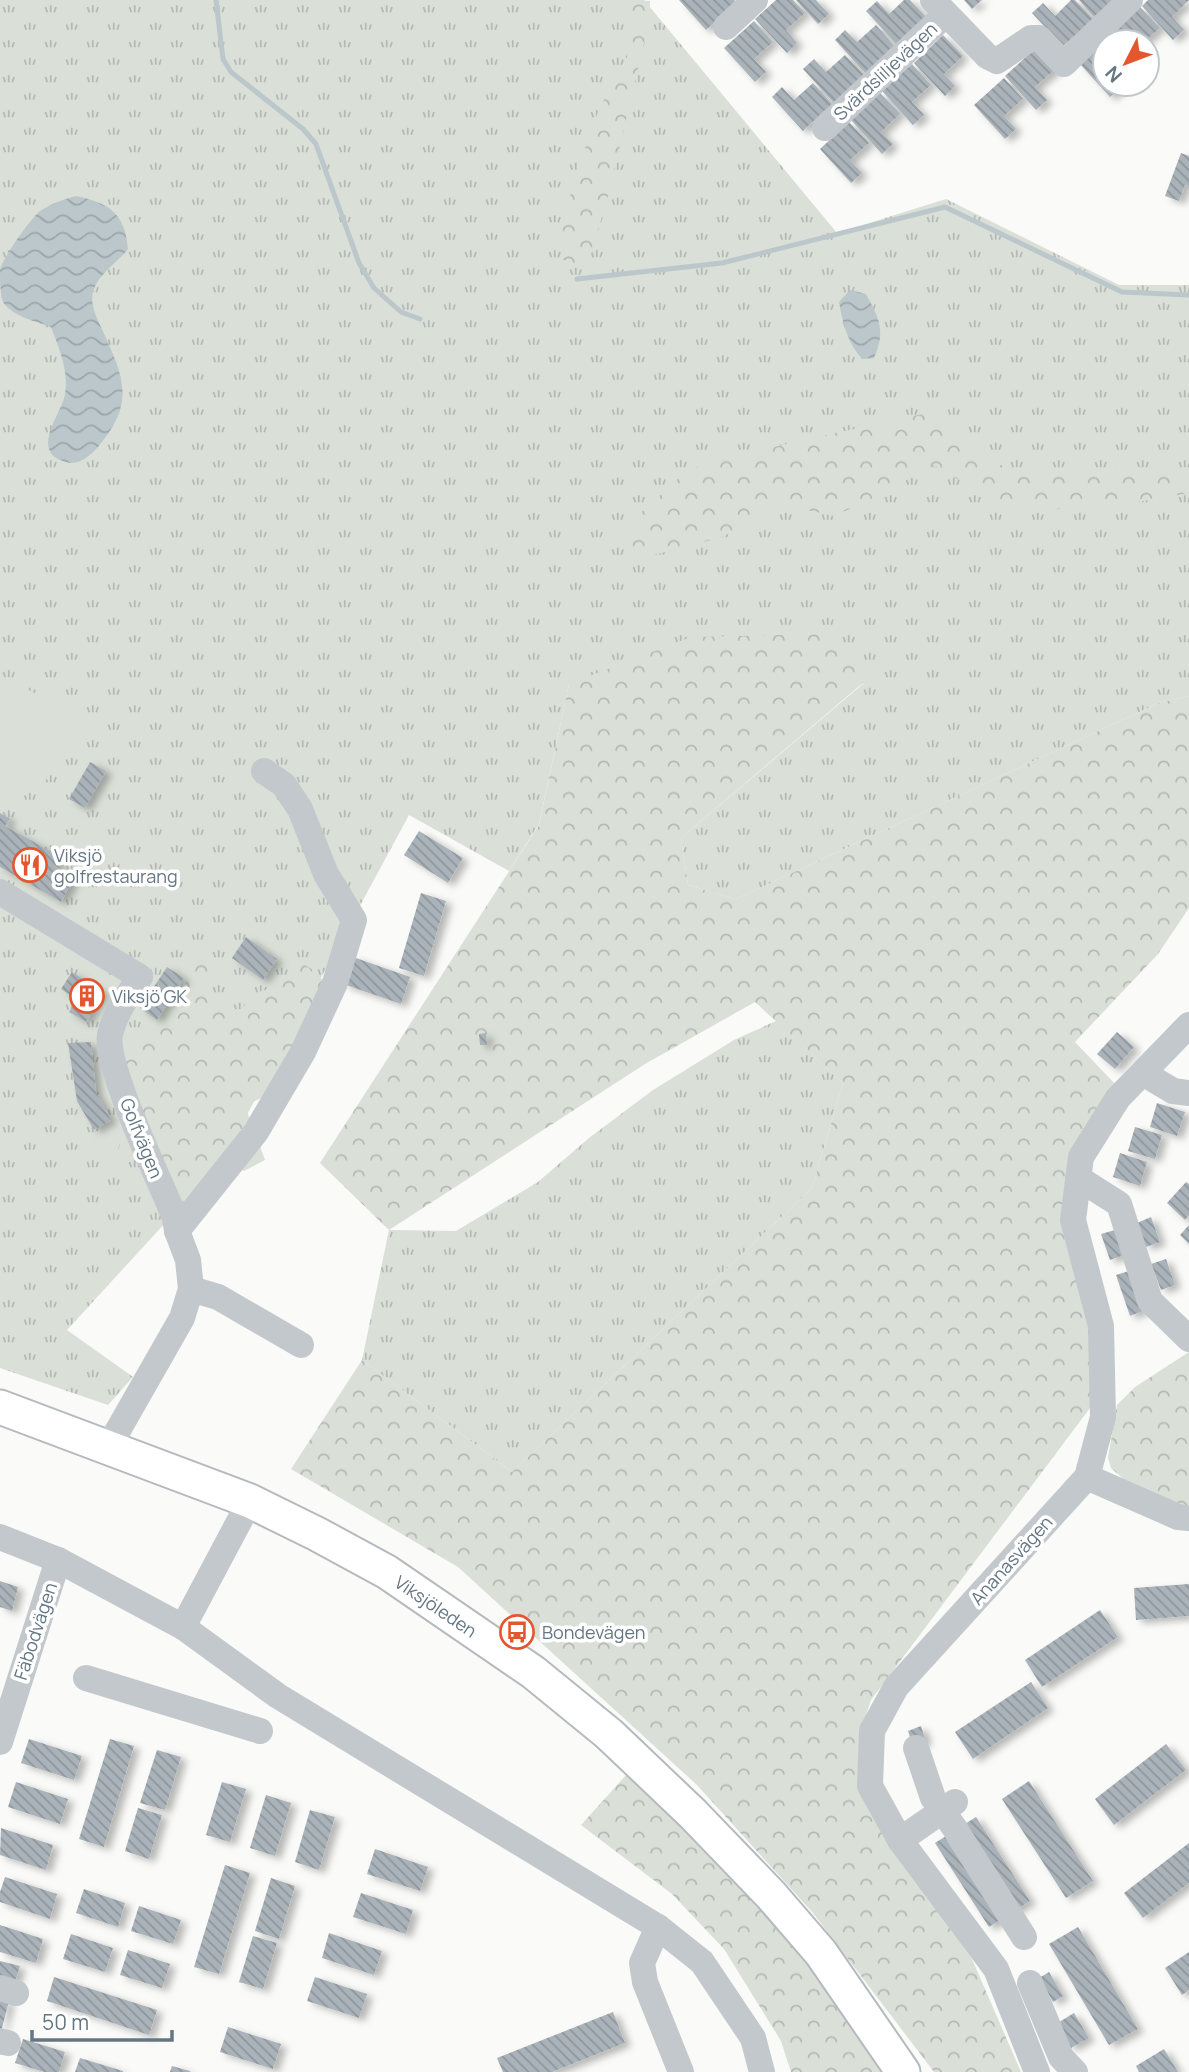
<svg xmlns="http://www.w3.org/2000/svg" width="1189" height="2072" font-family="Manrope,sans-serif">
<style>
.grass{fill:url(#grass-tufts)}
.forest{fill:url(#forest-crowns)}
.pitch{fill:#dadfd7}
.water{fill:url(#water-waves)}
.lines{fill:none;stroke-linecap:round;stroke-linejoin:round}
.stream{stroke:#bbc7cb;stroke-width:5}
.building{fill:url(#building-back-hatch);filter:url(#shadow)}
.major-casing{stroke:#b5babe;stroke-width:37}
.minor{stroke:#c3c8cc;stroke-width:26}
.major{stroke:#fff;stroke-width:33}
.labels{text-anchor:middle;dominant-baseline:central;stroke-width:7;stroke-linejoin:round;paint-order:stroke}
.street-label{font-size:18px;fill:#657683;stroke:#fff}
.poi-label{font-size:18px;fill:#657683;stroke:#fff;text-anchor:start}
</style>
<defs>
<pattern id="grass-tufts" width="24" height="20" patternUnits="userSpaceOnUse" patternTransform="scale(1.75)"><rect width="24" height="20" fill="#dadfd7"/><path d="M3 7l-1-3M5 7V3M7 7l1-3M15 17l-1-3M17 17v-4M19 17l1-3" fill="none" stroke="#b4b9b4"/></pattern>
<pattern id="forest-crowns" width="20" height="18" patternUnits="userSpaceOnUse" patternTransform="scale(1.75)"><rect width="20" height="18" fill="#dadfd7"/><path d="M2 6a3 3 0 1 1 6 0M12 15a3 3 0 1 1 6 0" fill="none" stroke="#b4b9b4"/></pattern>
<pattern id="water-waves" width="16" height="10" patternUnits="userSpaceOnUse" patternTransform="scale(1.75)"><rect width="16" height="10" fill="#bbc7cb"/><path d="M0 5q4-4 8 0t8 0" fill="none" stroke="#9ca6aa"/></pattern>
<pattern id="building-back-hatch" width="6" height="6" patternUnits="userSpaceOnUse" patternTransform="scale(1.75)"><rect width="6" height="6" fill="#aab3b9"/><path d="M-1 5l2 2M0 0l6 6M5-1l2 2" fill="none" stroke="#8e969c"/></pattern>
<filter id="shadow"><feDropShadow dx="6" dy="3.5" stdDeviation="3.5" flood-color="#0004"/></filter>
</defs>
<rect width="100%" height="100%" fill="#fafaf8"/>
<g class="grass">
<polygon points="0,0 644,0 837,233 946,199 1119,285 1189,285 1189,696 1159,703 736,899 688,885 681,838 864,683 569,684 539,824 509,871 409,815 222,1161 67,1330 133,1377 108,1405 0,1368"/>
<polygon points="776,1021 843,1083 812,1188 512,1472 362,1360 389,1230 456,1231 538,1182 589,1138 653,1090 734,1040"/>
</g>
<g class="forest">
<polygon points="628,0 650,1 649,22 608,196 590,258 575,266 562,259 562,227 576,174 600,106 618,76 629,49"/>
<polygon points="927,413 1010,471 1137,467 1189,470 1189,493 1132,503 1046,510 989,498 934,465 878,496 834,516 776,503 723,537 630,561 634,519 689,469 786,444"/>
<polygon points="829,634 864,682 681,838 688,885 736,899 1159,703 1189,696 1189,908 1158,954 1075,1042 1116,1085 1073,1156 1092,1326 1093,1404 871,1700 859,1736 863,1781 890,1841 972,1959 1021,2072 934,2072 813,1913 697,1785 458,1567 291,1469 362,1360 512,1472 812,1188 843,1083 755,1002 645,1064 389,1230 320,1163 539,825 569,684 691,637"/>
<polygon points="195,957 206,960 212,989 223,1009 241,1009 258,992 280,986 301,962 316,972 325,983 269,1094 245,1106 265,1160 244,1171 228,1163 191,1202 176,1204 144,1127 119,1040 130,1032 144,1039 161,1022 188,979 187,962"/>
<polygon points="1189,1352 1189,1507 1130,1485 1111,1468 1108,1458 1117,1405 1135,1387"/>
<polygon points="627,1774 693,1832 834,1996 888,2072 791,2072 781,2041 724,1949 672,1894 581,1825"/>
</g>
<g class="pitch">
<path d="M 0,675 L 84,719 C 65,756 47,797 0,803 Z"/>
<polygon points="96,1131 121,1137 115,1163 90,1157"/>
</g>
<g class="water">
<path d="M 76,196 C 109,203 125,213 128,249 C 119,261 99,274 94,289 C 89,300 95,314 100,325 C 122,374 138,400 98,447 C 90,456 78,466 66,462 C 28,452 62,414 65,394 C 69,371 59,348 51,327 C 36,321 13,317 3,302 C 0,294 0,278 0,270 C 2,259 31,218 40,211 C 51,204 64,199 76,196 Z"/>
<path d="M 850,290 L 866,294 C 879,318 886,331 874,358 L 862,359 C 847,342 843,323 839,302 Z"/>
</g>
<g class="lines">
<g class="stream">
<polyline points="216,0 223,59 231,72 303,129 316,144 359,263 374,288 401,312 420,319"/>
<polyline points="577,279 722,263 945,207 1122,292 1189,295"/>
</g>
</g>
<g class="building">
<polygon points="679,0 734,0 736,3 706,30"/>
<polygon points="776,0 793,0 805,13 786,30 797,43 787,53 755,19"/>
<polygon points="796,0 816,0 829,14 818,24"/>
<polygon points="904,0 910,0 927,18 897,45 866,11 877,1 889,14"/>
<polygon points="964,0 982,0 972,9"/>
<polygon points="1071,0 1075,0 1093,19 1063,46 1032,13 1043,3 1055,16"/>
<polygon points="1079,0 1113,0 1094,17"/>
<polygon points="1148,0 1189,0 1172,17 1184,30 1173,40 1142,6"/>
<polygon points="1140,7 1160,28 1144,42 1118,42 1111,34"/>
<polygon points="754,21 773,42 754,59 766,72 755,82 724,48"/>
<polygon points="876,25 895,47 866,74 835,40 845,30 857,42"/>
<polygon points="943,35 963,56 944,74 955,86 945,96 914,63"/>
<polygon points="1109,36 1114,42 1105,42 1105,84 1118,84 1121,88 1110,97 1079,63"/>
<polygon points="1037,40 1060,65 1035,87 1047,100 1036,110 1005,76 1027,56"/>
<polygon points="845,55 864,75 834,103 803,69 814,59 826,72"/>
<polygon points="912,64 931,85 912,102 924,115 913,125 882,91"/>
<polygon points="1004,78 1023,99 1004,116 1016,129 1005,139 974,105"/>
<polygon points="813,83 832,104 803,131 772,97 782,87 794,100"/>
<polygon points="880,93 900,114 881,132 893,144 882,154 851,120"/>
<polygon points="849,122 869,143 850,160 862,173 851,183 820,149"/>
<polygon points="1181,153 1189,156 1189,186 1185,185 1179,201 1165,196"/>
<polygon points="90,762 106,771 85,808 69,799"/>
<polygon points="0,813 10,819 5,826 61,857 55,867 74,878 61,902 0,867"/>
<polygon points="419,831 463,858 448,883 404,855"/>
<polygon points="421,893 446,901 424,976 399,968"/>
<polygon points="246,937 277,959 263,980 232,958"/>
<polygon points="353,957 410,977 401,1004 343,984"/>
<polygon points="167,967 184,978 157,1020 140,1008"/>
<polygon points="72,972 104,992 86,1022 69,1012 77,1000 61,989"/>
<polygon points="1117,1032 1134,1047 1115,1069 1097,1054"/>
<polygon points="486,1033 487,1045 480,1045 479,1034"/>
<polygon points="91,1042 96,1092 111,1120 94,1130 77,1101 68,1043"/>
<polygon points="1157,1103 1185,1112 1177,1136 1150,1127"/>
<polygon points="1135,1127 1162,1135 1155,1159 1128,1151"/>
<polygon points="1120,1153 1147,1162 1140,1186 1113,1177"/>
<polygon points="1186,1182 1189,1184 1189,1215 1185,1220 1167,1203"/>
<polygon points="1151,1217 1160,1242 1146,1247 1137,1223"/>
<polygon points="1189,1225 1189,1244 1180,1235"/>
<polygon points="1115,1230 1124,1255 1110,1260 1101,1234"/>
<polygon points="1166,1259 1175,1285 1161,1290 1151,1264"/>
<polygon points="1129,1271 1143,1311 1130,1316 1116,1275"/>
<polygon points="0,1581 18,1587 12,1611 0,1607"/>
<polygon points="1189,1584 1189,1616 1136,1620 1134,1588"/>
<polygon points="1100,1610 1118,1637 1042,1687 1025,1660"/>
<polygon points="1031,1682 1048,1708 973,1759 955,1732"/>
<polygon points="921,1726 926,1742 913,1746 908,1731"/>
<polygon points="29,1739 82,1756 74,1780 21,1763"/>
<polygon points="110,1739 134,1746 104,1847 79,1839"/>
<polygon points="1166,1744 1186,1770 1114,1825 1095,1799"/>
<polygon points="157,1750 181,1757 165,1810 140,1803"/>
<polygon points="1029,1781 1093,1881 1066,1898 1002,1799"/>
<polygon points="16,1782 68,1799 60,1824 8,1807"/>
<polygon points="222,1782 246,1789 230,1842 206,1835"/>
<polygon points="266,1795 291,1803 275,1856 250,1848"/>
<polygon points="138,1808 162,1815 149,1859 125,1851"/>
<polygon points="310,1810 335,1817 319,1870 295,1862"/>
<polygon points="976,1817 1030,1901 989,1927 935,1843"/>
<polygon points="1,1828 53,1845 46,1870 0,1855"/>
<polygon points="1189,1843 1189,1883 1143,1918 1124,1893"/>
<polygon points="375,1849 428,1867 420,1891 367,1874"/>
<polygon points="225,1865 250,1873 219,1974 194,1967"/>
<polygon points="5,1877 57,1894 50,1919 0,1902 0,1892"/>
<polygon points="271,1878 295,1886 279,1939 255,1931"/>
<polygon points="84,1889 125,1903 118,1927 76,1913"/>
<polygon points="361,1893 413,1910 406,1934 353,1917"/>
<polygon points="139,1906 181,1920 173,1944 131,1931"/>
<polygon points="0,1925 43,1939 36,1963 0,1952"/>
<polygon points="1078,1927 1138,2029 1109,2045 1049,1944"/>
<polygon points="329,1933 382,1951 374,1975 322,1958"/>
<polygon points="71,1934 113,1948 105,1972 63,1959"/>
<polygon points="253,1936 277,1943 263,1989 239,1982"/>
<polygon points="128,1950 170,1964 162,1988 120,1975"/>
<polygon points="1189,1952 1189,1990 1182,1995 1165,1968"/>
<polygon points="0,1961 20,1966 15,1982 0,1978"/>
<polygon points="1049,1972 1063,1996 1053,2002 1039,1978"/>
<polygon points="54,1977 157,2010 149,2035 47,2001"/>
<polygon points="315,1977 367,1994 359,2018 307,2001"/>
<polygon points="0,1999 9,2001 1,2032 0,2032"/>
<polygon points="613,2012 625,2043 552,2072 503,2072 497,2058"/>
<polygon points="1074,2013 1089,2038 1071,2048 1056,2024"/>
<polygon points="228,2027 281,2044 273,2069 220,2052"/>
<polygon points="23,2039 65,2052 59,2072 44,2072 15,2063"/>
<polygon points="1164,2049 1178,2072 1139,2072 1136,2066"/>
<polygon points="80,2058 123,2071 123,2072 75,2072"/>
<polygon points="172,2066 190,2071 190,2072 170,2072"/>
</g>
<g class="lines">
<g class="major-casing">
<polyline id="major" points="0,1407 250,1501 317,1534 387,1572 533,1672 609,1734 693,1814 771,1895 821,1953 903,2072"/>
</g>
<g class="minor">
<polyline points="933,0 987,56 997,61 1031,38 1039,38 1064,64 1130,0"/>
<polyline points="726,27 755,0"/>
<polyline points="825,128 946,14"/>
<path d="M 0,892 L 140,977 C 129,994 114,1014 110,1035 C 104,1065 161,1183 175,1218 L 177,1231 L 188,1260 L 191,1289 L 182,1318 L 109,1446"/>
<polyline points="1143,1073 1173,1091 1189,1093"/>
<polyline points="1078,1178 1119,1204 1150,1301 1189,1339"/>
<polyline points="177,1231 256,1132 303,1052 335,983 354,920 326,874 300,809 284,785 264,771"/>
<polyline points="191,1289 218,1297 301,1345"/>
<polyline points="1087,1477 1178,1517 1189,1518"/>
<polyline points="0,1537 58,1560 183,1627 278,1696 658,1927 702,1962 753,2038 762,2072"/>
<polyline points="183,1627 250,1501"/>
<polyline points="86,1678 260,1731"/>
<polyline points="0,1742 58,1560"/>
<polyline points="916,1748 933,1798 956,1830"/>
<polyline points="958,1834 1024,1937"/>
<polyline points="900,1840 955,1802"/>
<polyline points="658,1927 642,1963 645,1982 681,2072"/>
<polyline points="1030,1983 1061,2057 1075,2072"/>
<polyline points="0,1988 16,1993"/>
<polyline points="0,2041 8,2043"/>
<polyline points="1037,2072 996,1969 900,1840 870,1786 872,1731 896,1687 1087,1477 1103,1417 1101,1326 1073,1220 1081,1157 1118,1098 1189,1025"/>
</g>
<use href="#major" class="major"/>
</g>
<defs>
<g id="restaurant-ring" transform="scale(1.75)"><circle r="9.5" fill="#fff" stroke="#e4572e" stroke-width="1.5"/><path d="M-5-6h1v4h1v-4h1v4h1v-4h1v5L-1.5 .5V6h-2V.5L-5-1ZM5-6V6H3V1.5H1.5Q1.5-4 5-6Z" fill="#e4572e"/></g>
<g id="building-ring" transform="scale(1.75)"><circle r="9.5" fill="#fff" stroke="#e4572e" stroke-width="1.5"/><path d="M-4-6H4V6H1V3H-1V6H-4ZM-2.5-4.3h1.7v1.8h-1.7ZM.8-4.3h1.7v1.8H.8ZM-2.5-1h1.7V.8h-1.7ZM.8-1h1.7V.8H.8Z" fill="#e4572e"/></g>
<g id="bus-ring" transform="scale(1.75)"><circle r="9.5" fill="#fff" stroke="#e4572e" stroke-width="1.5"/><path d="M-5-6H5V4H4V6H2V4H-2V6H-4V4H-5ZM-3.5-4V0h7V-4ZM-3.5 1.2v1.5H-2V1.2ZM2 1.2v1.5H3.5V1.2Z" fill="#e4572e"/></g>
</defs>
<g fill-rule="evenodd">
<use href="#restaurant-ring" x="30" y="865"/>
<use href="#building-ring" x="87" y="996"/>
<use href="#bus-ring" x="517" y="1632"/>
</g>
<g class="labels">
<g class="street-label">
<text transform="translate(885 71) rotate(-43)">Svärdsliljevägen</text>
<text transform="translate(142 1138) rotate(68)">Golfvägen</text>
<text transform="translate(1011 1560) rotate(-48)">Ananasvägen</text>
<text transform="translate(436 1606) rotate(34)">Viksjöleden</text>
<text transform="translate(35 1631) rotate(-72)">Fäbodvägen</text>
</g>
<g class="poi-label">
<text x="54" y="855">Viksjö<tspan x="54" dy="21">golfrestaurang</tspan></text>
<text x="112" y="996">Viksjö GK</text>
<text x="542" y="1632">Bondevägen</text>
</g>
</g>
<g transform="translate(1126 63) rotate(228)"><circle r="33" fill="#ffffff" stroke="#c1c8cd" stroke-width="2"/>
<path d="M0-5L12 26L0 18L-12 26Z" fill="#e4572e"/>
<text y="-10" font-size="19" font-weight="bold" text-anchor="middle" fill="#657683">N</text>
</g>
<path d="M32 2030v10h140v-10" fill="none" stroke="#657683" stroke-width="3.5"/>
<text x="42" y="2030" font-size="21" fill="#657683" stroke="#ffffff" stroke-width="5" paint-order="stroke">50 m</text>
</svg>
